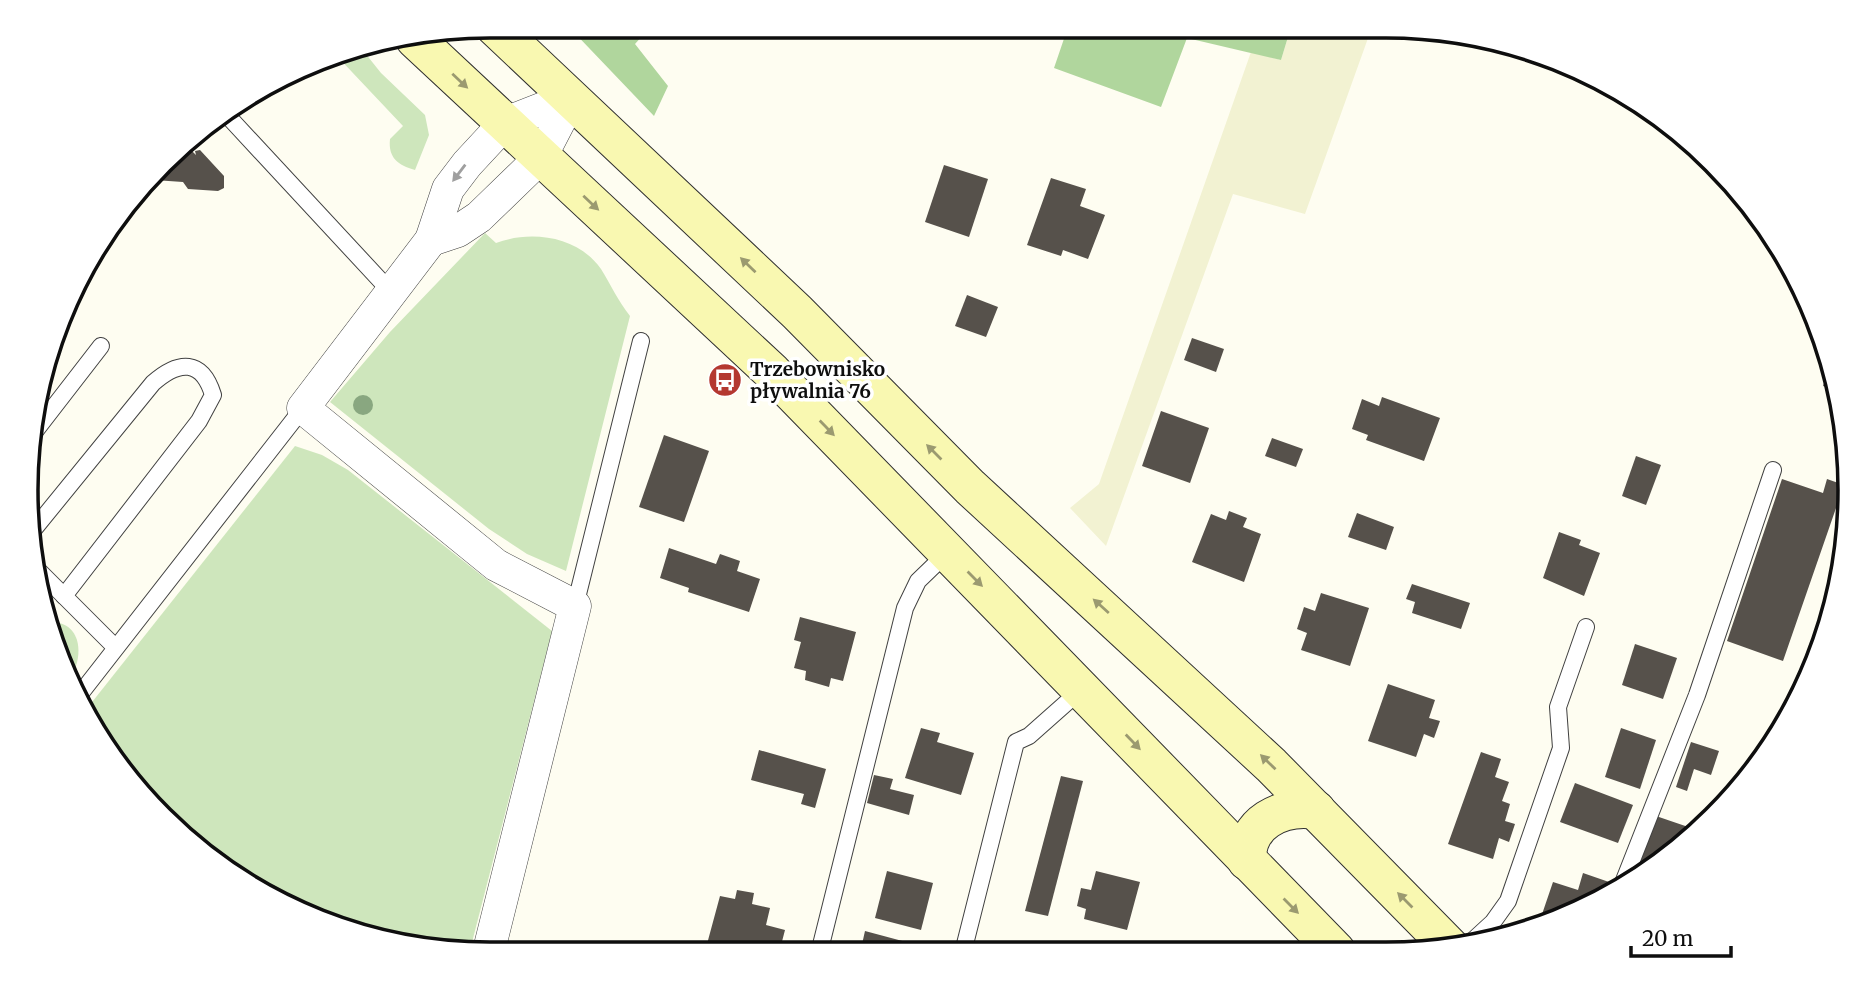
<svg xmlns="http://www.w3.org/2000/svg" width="1876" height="981" font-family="Merriweather,serif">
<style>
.farmland{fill:#f2f2d2}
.green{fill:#cee6bc}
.forest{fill:#b0d69d}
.building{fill:#56514b}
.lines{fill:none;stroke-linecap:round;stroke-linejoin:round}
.service-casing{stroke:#414141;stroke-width:18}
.minor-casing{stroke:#414141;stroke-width:33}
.secondary-casing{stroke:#303030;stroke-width:40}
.service{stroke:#fff;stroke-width:16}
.minor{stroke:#fff;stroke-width:32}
.secondary{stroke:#f9f8b1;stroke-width:38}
.tree{fill:#89a780}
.oneway{fill:#9b9a70}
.oneway2{fill:#9f9f9f}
.labels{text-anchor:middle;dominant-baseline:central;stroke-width:7;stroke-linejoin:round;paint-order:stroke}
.poi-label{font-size:19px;font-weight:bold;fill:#0e0e0e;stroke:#fff;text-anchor:start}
.rim{fill:none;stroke:#0e0e0e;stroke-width:3.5}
</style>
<rect width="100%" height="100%" fill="#fefdf1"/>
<polygon class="farmland" points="1291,27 1372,27 1305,214 1233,194 1106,546 1070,508 1099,484 1251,52 1281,60"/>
<g class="green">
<path d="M 361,48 L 381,73 L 425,115 L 429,135 L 415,170 C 398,165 388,158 390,139 L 403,126 L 335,54 Z"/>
<path d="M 485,233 L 496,243 C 531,230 578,236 601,269 C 611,285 618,301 630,316 L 566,571 L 527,554 L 489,529 L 330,402 L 390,332 Z"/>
<polygon points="295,446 322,455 348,470 552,631 469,954 371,939 285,907 162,818 104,748 85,711"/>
<path d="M 51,622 C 84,622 84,661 68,681 L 62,669 Z"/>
</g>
<g class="forest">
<polygon points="568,26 651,26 635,44 668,86 654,116"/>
<polygon points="1068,27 1291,27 1281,60 1187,38 1161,107 1054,68"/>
</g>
<g class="building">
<polygon points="186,145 196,155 195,151 200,150 224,176 224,188 218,191 188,189 183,182 154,180"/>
<polygon points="944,165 988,179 969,237 925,222"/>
<polygon points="1051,178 1086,189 1080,206 1105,215 1088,259 1063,250 1061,256 1027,245"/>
<polygon points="967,295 998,307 986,337 955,326"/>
<polygon points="1192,338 1224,349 1216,372 1184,360"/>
<polygon points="1830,364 1836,390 1823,386"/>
<polygon points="1382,397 1440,418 1424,461 1366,440 1368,435 1352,429 1362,399 1379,406"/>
<polygon points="1161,411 1209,428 1190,483 1142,466"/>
<polygon points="664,435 709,451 684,522 639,507"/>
<polygon points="1272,438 1303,449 1296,467 1265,456"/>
<polygon points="1636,456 1661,465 1646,505 1622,496"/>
<polygon points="1782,479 1823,493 1827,479 1844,485 1783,661 1727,641"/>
<polygon points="1229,511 1247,518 1243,527 1261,534 1244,582 1192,562 1211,514 1226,520"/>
<polygon points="1357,513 1394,527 1386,550 1348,537"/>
<polygon points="1559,532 1581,540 1579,545 1600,553 1584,596 1543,578"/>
<polygon points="669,548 716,564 720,554 740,561 737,571 760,579 749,612 688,592 689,588 660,578"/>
<polygon points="1412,584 1470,603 1461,629 1412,613 1415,602 1406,599"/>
<polygon points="1321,593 1369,608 1350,666 1301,650 1307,633 1297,629 1304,607 1315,611"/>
<polygon points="800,617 856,632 843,681 831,678 829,687 805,680 806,671 794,668 801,642 794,640"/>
<polygon points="1635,644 1677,658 1663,699 1622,685"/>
<polygon points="1388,684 1435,700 1429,718 1440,721 1434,738 1424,734 1416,757 1368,741"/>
<polygon points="921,728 940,733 937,742 974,753 961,795 905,778"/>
<polygon points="1621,728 1656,740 1640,789 1605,777"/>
<polygon points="1691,742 1719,751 1711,775 1694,769 1687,791 1676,787"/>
<polygon points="759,750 826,769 815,808 801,804 804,794 751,780"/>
<polygon points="1481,752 1501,759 1495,777 1509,782 1502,801 1510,804 1505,821 1515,824 1509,842 1499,838 1493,859 1448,844"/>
<polygon points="874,775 893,779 890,789 914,795 909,815 867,803"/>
<polygon points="1061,776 1083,781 1048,916 1025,911"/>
<polygon points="1575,783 1633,805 1618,843 1560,822"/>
<polygon points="1656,816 1697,830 1655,867 1640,861"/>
<polygon points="887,871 933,883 921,930 875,918"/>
<polygon points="1096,871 1140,882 1127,930 1084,919 1086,909 1077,906 1081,888 1091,890"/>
<polygon points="1583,873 1609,882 1604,898 1563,920 1538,926 1553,882 1578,890"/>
<polygon points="737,890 754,893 752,904 770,908 766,925 785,930 779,953 743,953 707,944 720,896 735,899"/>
<polygon points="865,931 921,946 919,952 860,953"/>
</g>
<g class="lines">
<g class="service-casing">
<g id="service">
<polyline points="225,113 392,293"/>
<polyline points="36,430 101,346"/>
<path d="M 30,534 L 153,383 C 179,360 202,359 213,395 L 199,421 L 64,596"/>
<polyline points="39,571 115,647"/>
<polyline points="575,606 641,341"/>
<polyline points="77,698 303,408"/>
<polyline points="1621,888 1697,695 1773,470"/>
<polyline points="1468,945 1493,922 1508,901 1561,748 1558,707 1586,627"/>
<polyline points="963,952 1016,742 1029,736 1082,689"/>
<polyline points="819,953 905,608 918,581 948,552"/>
</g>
</g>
<g class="minor-casing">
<g id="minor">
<polyline points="431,240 458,231 479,217 541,157 572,97"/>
<polyline points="488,954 575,606 496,565 303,408 431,240 448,189 467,164 505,123 572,97"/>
</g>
</g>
<g class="secondary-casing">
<g id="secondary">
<polyline points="494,26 797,312 970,487 1271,765 1452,949"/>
<polyline points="415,39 772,372 1336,951"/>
<path d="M 1247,861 C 1245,823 1281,805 1316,810"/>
</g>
</g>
<use href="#service" class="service"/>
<use href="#minor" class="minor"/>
<use href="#secondary" class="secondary"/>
</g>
<circle class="tree" cx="363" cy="405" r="10"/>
<defs><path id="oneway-solid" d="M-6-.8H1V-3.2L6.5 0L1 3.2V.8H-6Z" transform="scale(1.75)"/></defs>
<g class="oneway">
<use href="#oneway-solid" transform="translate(460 81) rotate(43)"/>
<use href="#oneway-solid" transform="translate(591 203) rotate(43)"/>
<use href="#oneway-solid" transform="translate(748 265) rotate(-136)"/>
<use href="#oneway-solid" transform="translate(827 428) rotate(46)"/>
<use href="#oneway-solid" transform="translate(934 452) rotate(-135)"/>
<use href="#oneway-solid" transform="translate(975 579) rotate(45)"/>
<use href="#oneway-solid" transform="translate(1101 606) rotate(-138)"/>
<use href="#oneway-solid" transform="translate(1133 742) rotate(46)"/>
<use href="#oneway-solid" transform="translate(1268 762) rotate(-136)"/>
<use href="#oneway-solid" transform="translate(1405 900) rotate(-135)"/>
<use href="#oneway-solid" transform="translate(1291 906) rotate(45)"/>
</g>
<use class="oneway2" href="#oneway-solid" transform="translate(459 173) rotate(127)"/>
<defs>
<g id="bus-disc" transform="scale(1.75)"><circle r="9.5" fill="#b43830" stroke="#fff"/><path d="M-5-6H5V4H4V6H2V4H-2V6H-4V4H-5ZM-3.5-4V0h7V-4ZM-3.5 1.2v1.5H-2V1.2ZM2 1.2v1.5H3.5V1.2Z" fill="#fff"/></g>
</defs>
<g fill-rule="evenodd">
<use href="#bus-disc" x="725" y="380"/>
</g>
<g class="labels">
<g class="poi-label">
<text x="750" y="369">Trzebownisko<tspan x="750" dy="22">pływalnia 76</tspan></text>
</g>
</g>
<path d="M0 0H1876V981H0ZM490 38H1386A452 452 0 0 1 1838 490V490A452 452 0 0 1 1386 942H490A452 452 0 0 1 38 490V490A452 452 0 0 1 490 38Z" fill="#fff" fill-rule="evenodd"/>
<path class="rim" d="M490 38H1386A452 452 0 0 1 1838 490V490A452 452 0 0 1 1386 942H490A452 452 0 0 1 38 490V490A452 452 0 0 1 490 38Z"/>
<path d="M1631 946v10h100v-10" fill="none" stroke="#0e0e0e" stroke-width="3.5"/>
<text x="1642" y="946" font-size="21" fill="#0e0e0e" stroke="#ffffff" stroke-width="5" paint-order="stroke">20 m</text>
</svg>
